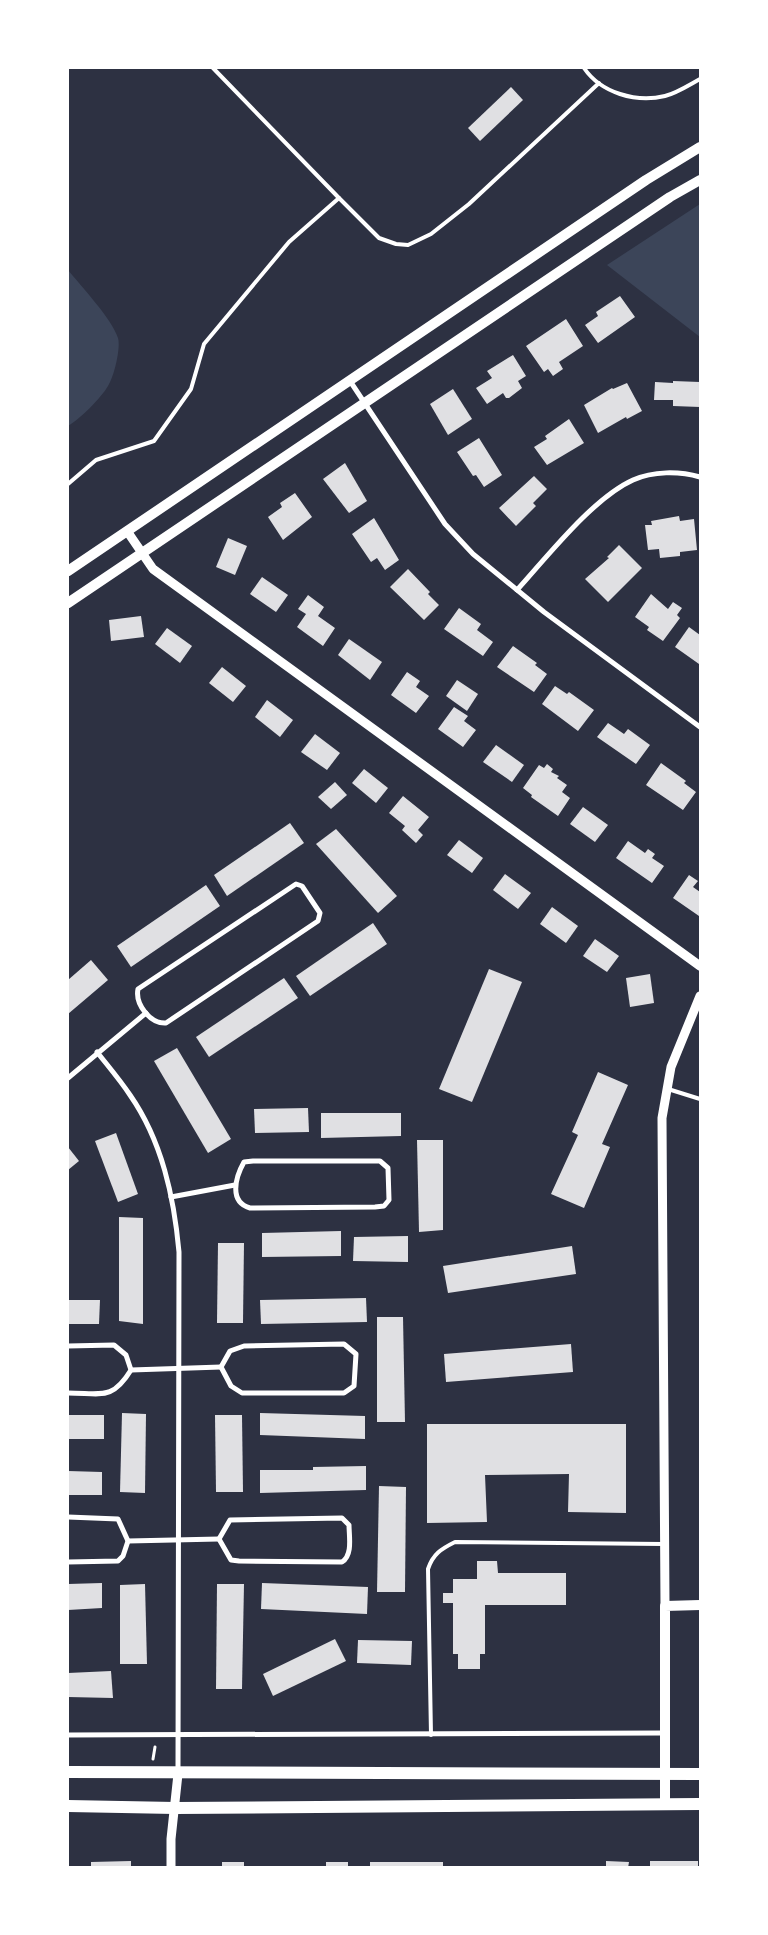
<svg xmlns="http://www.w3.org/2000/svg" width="768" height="1935" font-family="'IBM Plex Sans',sans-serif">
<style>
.green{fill:#3c4559}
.building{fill:#e0e0e3}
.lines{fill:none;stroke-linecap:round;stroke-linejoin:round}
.path{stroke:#fff;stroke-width:3}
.service{stroke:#fff;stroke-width:4}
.minor{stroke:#fff;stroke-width:5}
.tertiary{stroke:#fff;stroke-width:9}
.secondary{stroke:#fff;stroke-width:10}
.primary{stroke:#fff;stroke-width:12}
</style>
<rect width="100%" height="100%" fill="#2d3142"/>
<g class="green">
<polygon points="700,204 700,337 607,265"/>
<path d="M 68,270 C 81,286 112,319 118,338 C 121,348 114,377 108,386 C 101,398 80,419 68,426 Z"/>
</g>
<g class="building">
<polygon points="511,87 523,100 480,141 468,128"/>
<polygon points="620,296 635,317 598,343 585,325 598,316 596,312"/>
<polygon points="566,319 583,346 559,362 563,369 553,376 548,369 544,372 526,346"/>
<polygon points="513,355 526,376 518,381 522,388 509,398 506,398 503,393 487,404 476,388 492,378 487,371"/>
<polygon points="673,381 700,382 700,407 673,406 673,400 654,400 655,382 673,383"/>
<polygon points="627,383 642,411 627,419 626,417 598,433 584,405 612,388 613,389"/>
<polygon points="453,389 472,419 448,435 430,404"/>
<polygon points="569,419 584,443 547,465 534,447 547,439 545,436"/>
<polygon points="479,438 502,475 484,487 476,475 473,476 457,452"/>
<polygon points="345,463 367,501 349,513 323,479"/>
<polygon points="534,476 547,489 533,503 536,506 516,526 499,508"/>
<polygon points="295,493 312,517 283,540 268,517 282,507 280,503"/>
<polygon points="679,516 680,521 694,519 697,550 680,552 680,556 660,558 659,549 648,550 645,525 652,525 651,521"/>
<polygon points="374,518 399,560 385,570 377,558 371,562 352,534"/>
<polygon points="228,538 247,546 235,575 216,567"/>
<polygon points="619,545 642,568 608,602 585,579 609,558 607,557"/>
<polygon points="408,569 430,592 428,594 439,605 424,620 390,587"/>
<polygon points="262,577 288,595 276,612 250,594"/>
<polygon points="651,594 668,609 673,602 682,608 677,615 680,618 663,641 647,630 649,627 635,617"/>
<polygon points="308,595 324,607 318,616 335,628 323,646 297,627 306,614 298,609"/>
<polygon points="459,608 481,624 477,630 493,642 483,656 444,629"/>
<polygon points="141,616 144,637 111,641 109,620"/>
<polygon points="689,627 700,635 699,664 675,647"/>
<polygon points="167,628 192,646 180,663 155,644"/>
<polygon points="349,639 382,662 370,680 338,655"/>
<polygon points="513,646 537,663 535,665 547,674 534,692 497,667"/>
<polygon points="222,667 246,686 233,702 209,683"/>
<polygon points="407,672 420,681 416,687 429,696 416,713 391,695"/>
<polygon points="457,680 478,694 467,711 446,696"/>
<polygon points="555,686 567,694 569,692 594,710 578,731 542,704"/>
<polygon points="267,700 293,720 280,737 255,717"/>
<polygon points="454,707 468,716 464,721 476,730 463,747 438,729"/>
<polygon points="608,723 624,734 628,729 650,745 636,764 597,737"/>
<polygon points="315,734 340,753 327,770 301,752"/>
<polygon points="496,745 524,765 512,782 483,762"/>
<polygon points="661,763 686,781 684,783 696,792 683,810 646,785"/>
<polygon points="547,764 553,769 551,772 559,776 557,778 567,785 562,792 570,798 558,816 531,797 532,795 523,788 539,765 544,768"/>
<polygon points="364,769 388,788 376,803 352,783"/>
<polygon points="335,782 347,795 331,809 318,797"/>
<polygon points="403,796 429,817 418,830 423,835 416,843 402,830 405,826 389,813"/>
<polygon points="583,807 608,825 595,842 570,824"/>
<polygon points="290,823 304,843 227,896 214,875"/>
<polygon points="336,829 397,896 378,913 316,844"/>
<polygon points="459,840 483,858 472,873 447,855"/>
<polygon points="628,841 645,853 648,849 655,854 652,858 664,866 652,883 616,858"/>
<polygon points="505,874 531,893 518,909 493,890"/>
<polygon points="689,875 698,881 693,887 700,892 699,916 673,898"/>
<polygon points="206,885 220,906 131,967 117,946"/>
<polygon points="552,907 578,926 566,943 540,924"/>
<polygon points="373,923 387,944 310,996 296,976"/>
<polygon points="595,939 619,956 607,972 583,956"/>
<polygon points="91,960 108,980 68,1014 68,980"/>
<polygon points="489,969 522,982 472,1102 439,1089"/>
<polygon points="650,974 654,1003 630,1007 626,978"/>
<polygon points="284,978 298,998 209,1057 196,1037"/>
<polygon points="177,1048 231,1139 208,1153 154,1061"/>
<polygon points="598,1072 628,1085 602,1144 610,1147 584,1208 551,1194 578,1135 572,1132"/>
<polygon points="308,1108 309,1132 255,1133 254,1109"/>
<polygon points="321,1113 401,1113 401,1136 321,1138"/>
<polygon points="116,1133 138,1194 118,1202 95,1141"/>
<polygon points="417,1140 443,1140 443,1230 419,1232"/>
<polygon points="68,1147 79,1161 68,1170"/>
<polygon points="119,1217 143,1218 143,1324 119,1321"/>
<polygon points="341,1231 341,1256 262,1257 262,1233"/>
<polygon points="408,1236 408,1262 353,1261 354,1237"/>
<polygon points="218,1243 244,1243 243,1323 217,1323"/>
<polygon points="572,1246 576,1274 448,1293 443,1266"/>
<polygon points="366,1298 367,1322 261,1324 260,1300"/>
<polygon points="68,1300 100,1300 99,1324 68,1324"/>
<polygon points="377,1317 403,1317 405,1422 377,1422"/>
<polygon points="571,1344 573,1372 446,1382 444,1354"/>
<polygon points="122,1413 146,1414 145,1493 120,1492"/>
<polygon points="260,1413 365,1416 365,1439 260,1435"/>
<rect x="68" y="1415" width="36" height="24"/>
<polygon points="215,1415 242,1415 243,1492 216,1492"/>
<polygon points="427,1424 626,1424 626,1513 568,1512 569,1474 485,1475 487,1522 427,1523"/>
<polygon points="366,1466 366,1490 260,1493 260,1470 313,1470 313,1467"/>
<polygon points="68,1471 102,1472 102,1495 68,1495"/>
<polygon points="379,1486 406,1487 405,1592 377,1592"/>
<polygon points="477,1561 497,1561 498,1573 566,1573 566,1605 485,1605 485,1654 480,1654 480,1669 458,1669 458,1654 453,1654 453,1603 443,1603 443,1593 453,1593 453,1579 477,1579"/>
<polygon points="102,1583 102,1608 68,1610 68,1584"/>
<polygon points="262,1583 368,1587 367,1614 261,1609"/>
<polygon points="145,1584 147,1664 120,1664 120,1585"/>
<polygon points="217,1584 244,1584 242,1689 216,1689"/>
<polygon points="335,1639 346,1661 273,1696 263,1674"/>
<polygon points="358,1640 412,1641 411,1665 357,1663"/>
<polygon points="111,1671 113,1698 68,1697 68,1673"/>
<polygon points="131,1861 131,1868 91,1868 91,1862"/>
<polygon points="606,1861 629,1862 628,1868 606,1868"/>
<rect x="650" y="1861" width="48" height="7"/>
<rect x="222" y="1862" width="22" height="6"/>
<rect x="326" y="1862" width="22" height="6"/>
<rect x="370" y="1862" width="73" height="6"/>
</g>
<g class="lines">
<polyline class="path" points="153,1759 155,1747"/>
<g class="service">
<path d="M 584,68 C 601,93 636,103 665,96 C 677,93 689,85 700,79"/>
<polyline points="339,198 379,238 396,244 408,245 431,234 469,204 599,83"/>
<polyline points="68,484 96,460 154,441 191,389 204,344 289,242 339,198 213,68"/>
<polyline points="668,1089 700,1099"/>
<path d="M 431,1735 L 428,1569 C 433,1554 441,1549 455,1542 L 664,1544"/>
</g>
<g class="minor">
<polyline points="350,381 445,524 473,554 544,612 700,727"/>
<path d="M 517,590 C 547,557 593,498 633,480 C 653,471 679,471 700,477"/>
<path d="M 296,884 L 302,886 L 320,913 L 318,921 L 166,1023 C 150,1024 135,1004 138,989 Z"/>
<path d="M 97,1052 C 108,1066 120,1080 130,1095 C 162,1141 174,1197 179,1252 L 178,1771"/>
<polyline points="68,1078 146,1013"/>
<path d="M 253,1161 L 380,1161 L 388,1168 L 389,1200 L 384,1206 L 375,1207 L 250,1208 C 229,1202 235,1178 244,1162 Z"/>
<polyline points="171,1197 235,1185"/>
<polygon points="344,1344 356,1354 354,1386 344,1393 242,1393 231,1386 221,1367 230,1351 244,1346"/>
<path d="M 68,1346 L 114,1345 L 126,1355 L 131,1370 C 112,1401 101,1393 68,1393"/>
<polyline points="131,1370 221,1367"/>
<polyline points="68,1517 118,1519 128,1541 123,1556 118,1561 68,1562"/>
<path d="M 342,1518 L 349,1525 C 349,1536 353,1555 342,1562 L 239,1561 L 231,1560 L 219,1539 L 230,1520 Z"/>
<polyline points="128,1541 219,1539"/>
<polyline points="68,1735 665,1733"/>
</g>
<g class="tertiary">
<polyline points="127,531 153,569 700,966"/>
<polyline points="665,1606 662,1118 671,1067 700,996"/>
<polyline points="171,1868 171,1839 178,1774"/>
</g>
<g class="secondary">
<polyline points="68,571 646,180 700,147"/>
<polyline points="68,603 670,197 700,180"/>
<polyline points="665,1804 665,1606 700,1605"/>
</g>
<g class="primary">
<polyline points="68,1772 700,1774"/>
<polyline points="68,1806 175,1808 700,1804"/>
</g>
</g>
<rect width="768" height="1935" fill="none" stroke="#ffffff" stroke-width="138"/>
</svg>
